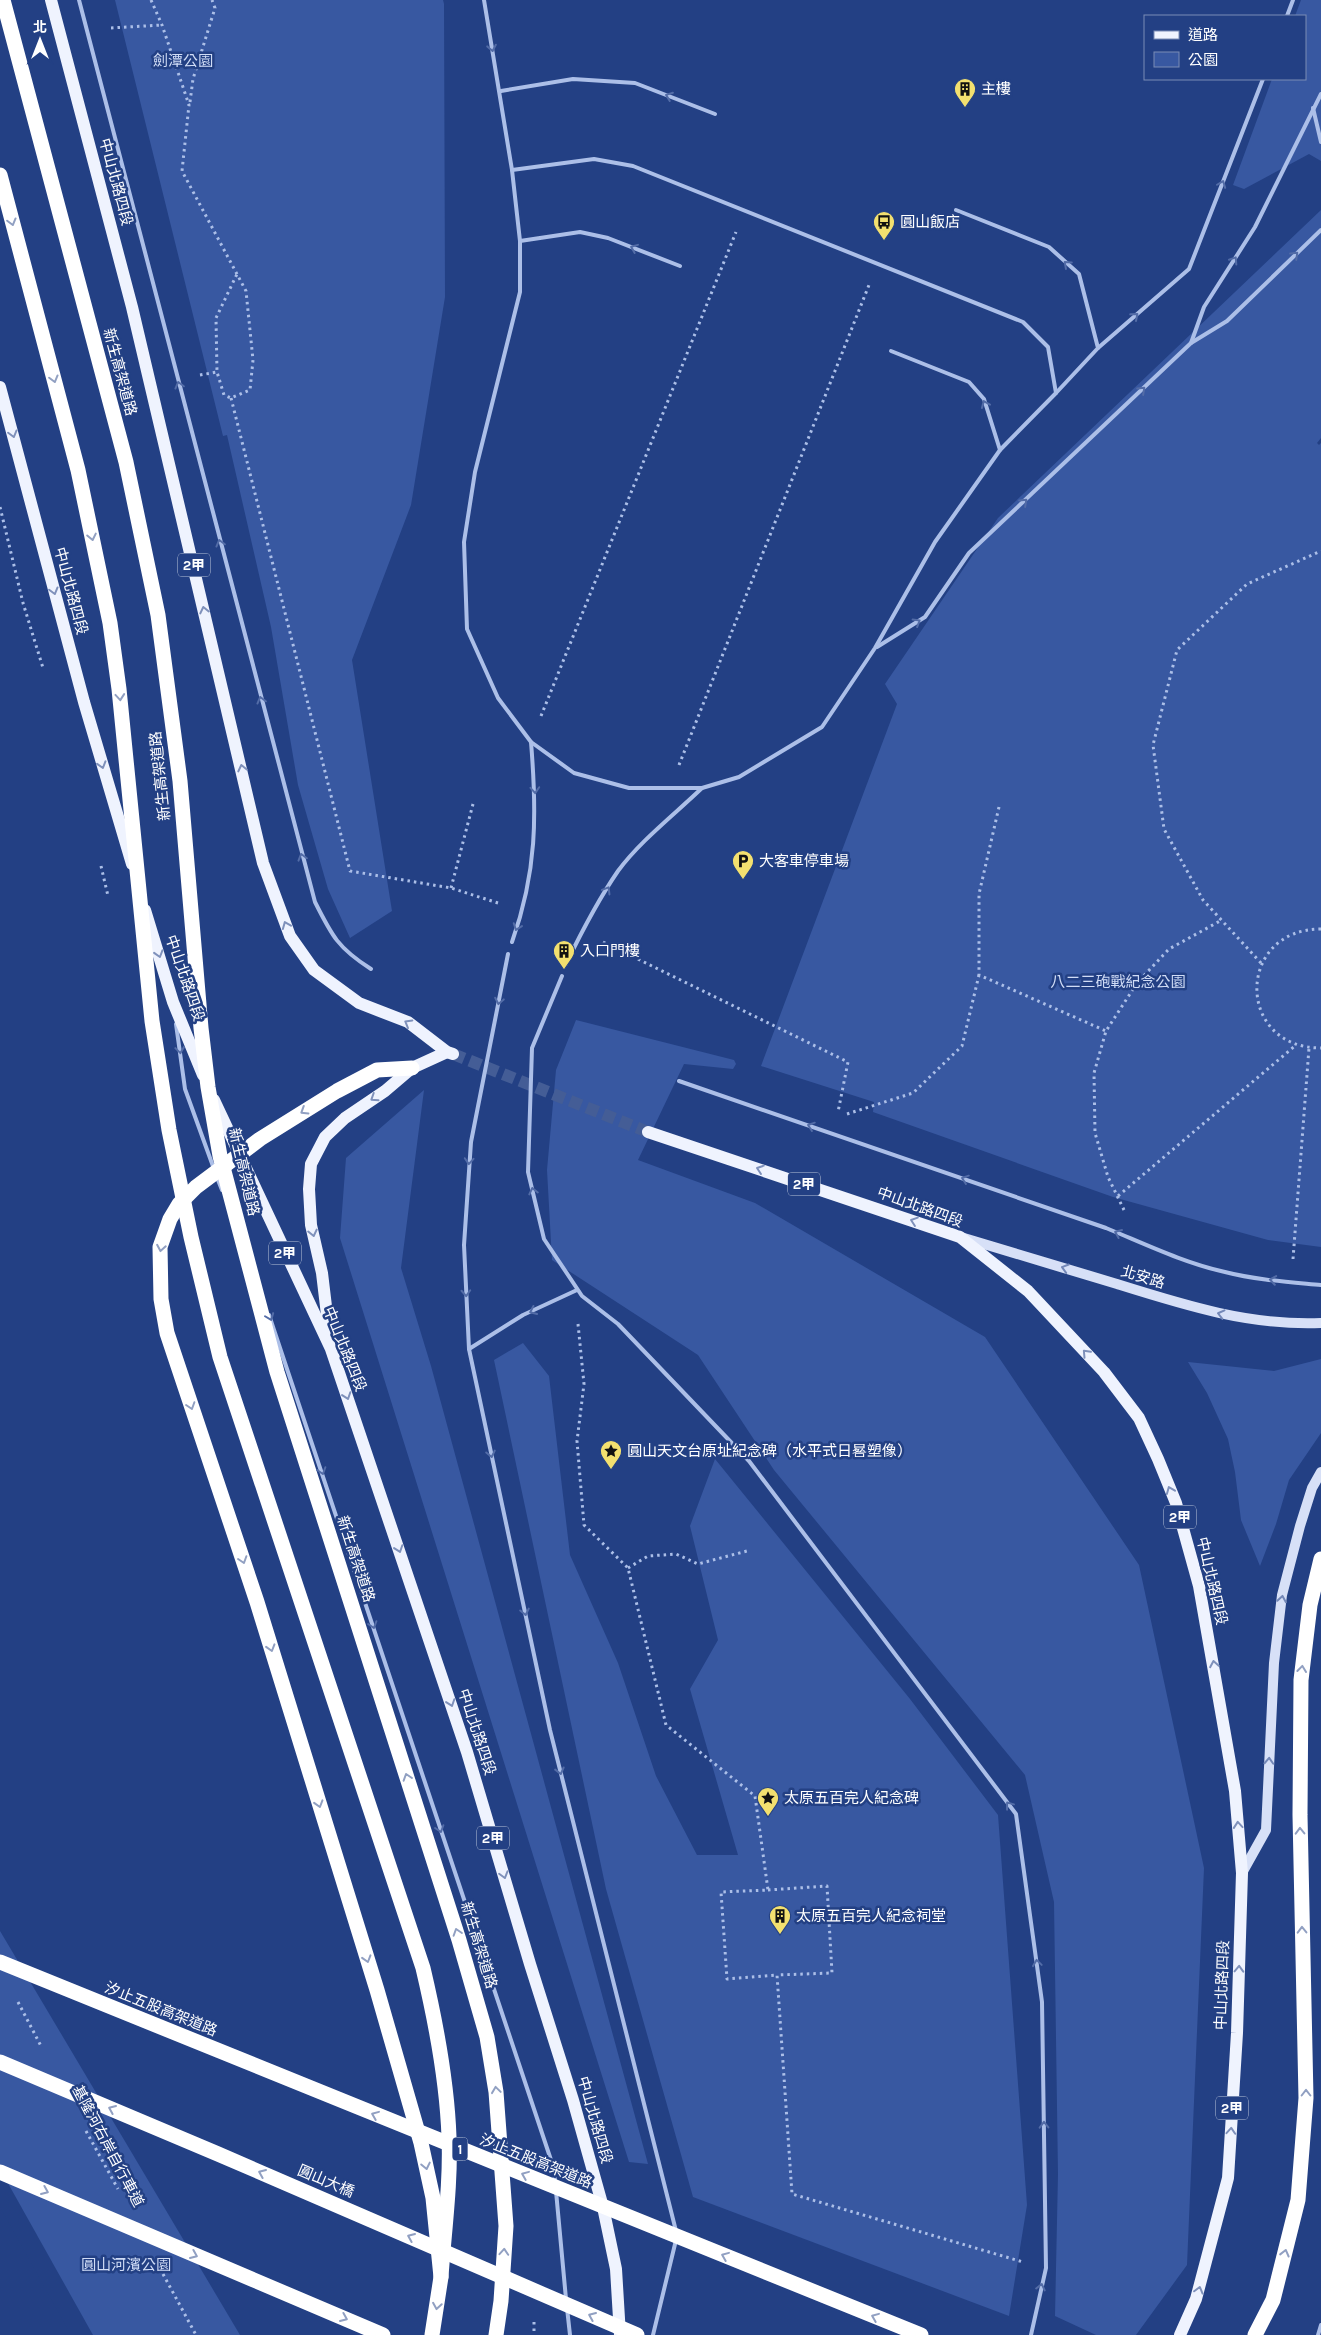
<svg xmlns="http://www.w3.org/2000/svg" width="1321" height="2335" font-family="Karla,'Noto Sans TC',sans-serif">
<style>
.green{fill:#3858a1}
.pier{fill:#234084}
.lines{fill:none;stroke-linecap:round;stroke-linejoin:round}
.primary-tunnel{stroke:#445d96;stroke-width:12;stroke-dasharray:12 6;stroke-linecap:butt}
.path{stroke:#acbfe8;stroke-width:3;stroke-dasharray:2.5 4;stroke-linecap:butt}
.lane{stroke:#acbfe8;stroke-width:4}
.secondary{stroke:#d7e0f7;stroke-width:10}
.primary{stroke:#eff3fe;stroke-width:12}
.highway{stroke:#fff;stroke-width:15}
.highway-bridge{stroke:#fff;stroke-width:15}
.oneway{stroke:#536ca7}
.oneway2{stroke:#91a0c2}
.oneway3{stroke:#7f91bb}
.oneway4{stroke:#7488b8}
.labels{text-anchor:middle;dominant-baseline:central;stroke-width:5;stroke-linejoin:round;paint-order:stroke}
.shield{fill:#234084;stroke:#bdc6da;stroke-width:1}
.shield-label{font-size:14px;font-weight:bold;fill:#fff}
.park-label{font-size:15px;fill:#d0dcf6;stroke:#234084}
.poi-label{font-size:15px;fill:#fff;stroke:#234084;text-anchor:start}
.street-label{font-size:15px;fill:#fff;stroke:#234084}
</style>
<rect width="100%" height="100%" fill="#234084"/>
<g class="green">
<polygon points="115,0 443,0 444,4 445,297 411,505 352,660 392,911 350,938 328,889 298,785 271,627 227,435 223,436"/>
<polygon points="1301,0 1321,0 1321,161 1309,154 1244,189 1233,185 1272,79 1305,79 1305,16 1295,16"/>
<polygon points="1321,210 1321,438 1317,443 1319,445 1321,443 1321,1247 1268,1240 1113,1197 873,1112 874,1102 761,1066 897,704 885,684 998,518"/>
<polygon points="576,1020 734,1060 736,1064 733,1069 684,1064 638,1160 755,1203 985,1337 1139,1565 1204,1868 1187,2265 1136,2335 1096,2335 1055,2316 1058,2174 1054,1902 1025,1775 774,1470 698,1355 552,1260 547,1170 556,1070"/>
<polygon points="424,1090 401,1268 431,1366 648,2164 629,2162 340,1238 346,1158"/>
<polygon points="523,1343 549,1376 570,1555 618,1663 656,1776 697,1855 738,1855 690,1689 718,1640 690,1526 715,1459 910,1699 998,1815 1027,2205 1009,2316 693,2197 606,1889 494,1360"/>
<polygon points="1321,1359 1321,1433 1289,1480 1276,1524 1260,1566 1241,1520 1235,1472 1228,1439 1207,1393 1188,1362 1274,1371"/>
<polygon points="0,1931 240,2335 93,2335 0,2169"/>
</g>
<polygon class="pier" points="0,2207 71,2335 36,2335 0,2317"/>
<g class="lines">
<polyline class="primary-tunnel" points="453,1054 648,1132"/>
<g class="path">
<polyline points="151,0 162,25 189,105 182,171 246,291 253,360 250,390 231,398 224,395 217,372 216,318 237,274"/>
<polyline points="111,28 162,25"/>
<polyline points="190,102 193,79 215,8 212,0"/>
<polyline points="200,375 217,372"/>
<polyline points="231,398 350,871 451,888 498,903"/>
<polyline points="0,507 23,603 43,668"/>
<polyline points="541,716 736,232"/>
<polyline points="679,765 869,285"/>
<polyline points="999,807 979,894 979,975 1106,1031"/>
<polyline points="101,866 108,896"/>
<polyline points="451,888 473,804"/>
<path d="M 1321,929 C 1236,929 1235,1048 1321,1048"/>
<polyline points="603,942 848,1062 838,1112"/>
<polyline points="1261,963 1203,900 1164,829 1153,745 1177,650 1247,584 1321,551"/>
<polyline points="847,1114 913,1093 962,1046 979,975"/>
<polyline points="1118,1196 1296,1045"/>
<polyline points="1124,1210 1108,1177 1095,1133 1094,1073 1106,1031 1137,983 1169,949 1220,921"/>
<polyline points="1293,1259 1309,1048"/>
<polyline points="578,1324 584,1384 577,1441 584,1525 628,1568 666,1725 755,1796 768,1890 721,1892 727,1979 777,1975 792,2194 1023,2262"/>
<polyline points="628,1568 648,1556 676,1554 698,1564 747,1551"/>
<polyline points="768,1890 827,1886 832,1973 777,1975"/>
<polyline points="18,2002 42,2048"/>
<polyline points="86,2131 118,2189"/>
<polyline points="163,2274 196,2335"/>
<polyline points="534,2322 534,2335"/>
</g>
<g class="lane">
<path d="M 79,0 L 315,902 C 332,936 338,948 371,969"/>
<polyline points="484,0 512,170"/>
<polyline points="1287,16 1293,0"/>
<polyline points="501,91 573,79 635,83 715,114"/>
<polyline points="1313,108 1321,142"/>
<polygon points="594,159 633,166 1023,322 1048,347 1056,393 1000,450 935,542 875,648 822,727 739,777 702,788 629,788 574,773 531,742 498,698 467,629 464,542 475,472 520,292 520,241 512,170"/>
<polyline points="956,210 1049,247 1079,274 1098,348 1056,393"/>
<polyline points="520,241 580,232 608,238 680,266"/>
<polyline points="1191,343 1227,321 1321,230"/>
<polyline points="1098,348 1189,269 1263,79"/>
<polyline points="891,351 969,382 984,399 1000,450"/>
<polyline points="877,647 925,617 969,553 1191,343 1204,307 1255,227 1321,94"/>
<path d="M 512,942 C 537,872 537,815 531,742"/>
<polyline points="508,954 471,1142 464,1245 469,1349 550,1730 676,2231"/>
<path d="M 566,964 C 581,933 598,900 618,871 C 640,841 675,814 702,788"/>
<polyline points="562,976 532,1048 528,1172 544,1239 582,1296 618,1324 749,1461 1016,1814 1042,2002 1046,2268 1031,2335"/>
<polyline points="176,1024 185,1089 214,1169"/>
<path d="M 679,1081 L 1106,1228 C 1145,1244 1184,1263 1225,1272 C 1256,1280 1289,1282 1321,1285"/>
<polyline points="216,1175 222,1190"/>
<polyline points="269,1315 554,2169 555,2182"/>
<polyline points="469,1349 523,1315 577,1290"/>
<polyline points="556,2191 566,2299"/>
<polyline points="567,2308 570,2335"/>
<polyline points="653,2335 676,2240"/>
<polyline points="1318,2335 1321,2325"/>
</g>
<g class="secondary">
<path d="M 964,1238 C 1015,1253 1066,1269 1117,1284 C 1184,1305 1250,1326 1321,1323"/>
<polyline points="1242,1873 1266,1830 1274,1663 1282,1595 1300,1526 1312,1488 1321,1472"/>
</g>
<g class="primary">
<polyline points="51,0 132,307 263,863 290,936 314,970 359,1003 408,1022 447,1052 453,1054"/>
<polyline points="0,387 84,702 132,864"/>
<polyline points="145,910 173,1002 203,1075"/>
<polyline points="214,1100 331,1349 467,1752 530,1964 573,2100 603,2207 616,2269 620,2335"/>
<polyline points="648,1132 960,1237 1028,1291 1104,1372 1139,1418 1158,1459 1176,1503 1199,1586 1235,1791 1242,1873 1237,2033 1228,2178 1196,2299 1180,2335"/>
<polyline points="330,1340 322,1273 311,1225 309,1189 311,1164 325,1137 345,1118 385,1091 412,1068 447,1052"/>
</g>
<g class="highway">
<polyline points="412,1068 377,1070 337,1091 260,1139 196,1187 179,1204 170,1219 160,1247 161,1299 167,1333 257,1602 377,1990 421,2143 433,2198 441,2277 432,2335"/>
<polyline points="1255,2335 1273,2300 1298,2200 1306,2098 1300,1815 1301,1680 1310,1605 1321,1559"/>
</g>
<g class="highway-bridge">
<polyline points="3,0 126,462 158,615 180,781 201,1028 208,1087 220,1156 277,1372 459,1940 487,2037 496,2092 506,2226 501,2301 496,2335"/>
<path d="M 0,175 L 78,470 L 110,623 L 119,689 L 152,1021 L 169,1130 L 191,1237 L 220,1357 L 423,1968 C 436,2023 447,2080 449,2137 C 451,2183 444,2231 441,2277"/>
<polyline points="0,1962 921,2335"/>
<polyline points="0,2062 218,2154 637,2335"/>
<polyline points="0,2172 383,2335"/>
</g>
</g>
<defs><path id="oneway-chevron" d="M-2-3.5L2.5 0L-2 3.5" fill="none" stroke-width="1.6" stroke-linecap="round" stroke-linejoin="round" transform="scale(1.25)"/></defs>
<g class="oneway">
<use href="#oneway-chevron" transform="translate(492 48) rotate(79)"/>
<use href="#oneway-chevron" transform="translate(669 96) rotate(-159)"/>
<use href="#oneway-chevron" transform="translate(1222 184) rotate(-69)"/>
<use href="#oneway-chevron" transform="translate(634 248) rotate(-158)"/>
<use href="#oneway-chevron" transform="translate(1295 255) rotate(-44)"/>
<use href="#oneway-chevron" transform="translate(1234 260) rotate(-57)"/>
<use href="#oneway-chevron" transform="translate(1067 264) rotate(-138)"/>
<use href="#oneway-chevron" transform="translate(1135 316) rotate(-41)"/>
<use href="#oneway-chevron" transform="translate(179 385) rotate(-105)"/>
<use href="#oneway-chevron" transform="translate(1142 390) rotate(-43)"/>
<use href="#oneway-chevron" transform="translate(985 404) rotate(-113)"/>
<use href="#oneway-chevron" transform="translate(1024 502) rotate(-43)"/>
<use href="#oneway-chevron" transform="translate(220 543) rotate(-105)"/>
<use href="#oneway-chevron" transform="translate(917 622) rotate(-31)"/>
<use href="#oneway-chevron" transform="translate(261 700) rotate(-105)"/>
<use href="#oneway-chevron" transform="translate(535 790) rotate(86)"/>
<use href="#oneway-chevron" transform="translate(302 857) rotate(-106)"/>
<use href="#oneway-chevron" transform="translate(607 890) rotate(-59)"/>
<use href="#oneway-chevron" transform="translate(517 927) rotate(110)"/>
<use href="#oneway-chevron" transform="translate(499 1001) rotate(101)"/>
<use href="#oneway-chevron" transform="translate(180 1050) rotate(82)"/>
<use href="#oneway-chevron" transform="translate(811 1126) rotate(-161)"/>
<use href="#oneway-chevron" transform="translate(469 1161) rotate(94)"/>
<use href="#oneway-chevron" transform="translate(965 1179) rotate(-161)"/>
<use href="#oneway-chevron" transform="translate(533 1191) rotate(-103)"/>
<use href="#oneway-chevron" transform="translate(1118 1233) rotate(-157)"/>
<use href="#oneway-chevron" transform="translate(1273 1280) rotate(-171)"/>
<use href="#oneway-chevron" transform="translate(466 1293) rotate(87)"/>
<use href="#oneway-chevron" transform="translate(533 1311) rotate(155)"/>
<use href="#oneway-chevron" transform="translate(270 1317) rotate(69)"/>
<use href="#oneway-chevron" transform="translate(491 1454) rotate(78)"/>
<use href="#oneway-chevron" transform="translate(322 1471) rotate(72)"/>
<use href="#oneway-chevron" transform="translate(525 1612) rotate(78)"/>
<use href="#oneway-chevron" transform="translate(373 1625) rotate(72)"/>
<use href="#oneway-chevron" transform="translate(560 1771) rotate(76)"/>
<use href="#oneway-chevron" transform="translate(1009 1805) rotate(-127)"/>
<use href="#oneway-chevron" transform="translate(440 1829) rotate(72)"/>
<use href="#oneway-chevron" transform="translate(1037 1963) rotate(-98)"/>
<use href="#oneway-chevron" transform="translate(1044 2125) rotate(-91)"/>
<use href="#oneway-chevron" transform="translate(1041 2287) rotate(-77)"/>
</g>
<g class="oneway2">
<use href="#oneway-chevron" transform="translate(12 222) rotate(75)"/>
<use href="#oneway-chevron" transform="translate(54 379) rotate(75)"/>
<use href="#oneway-chevron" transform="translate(92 537) rotate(78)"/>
<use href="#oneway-chevron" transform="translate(120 697) rotate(85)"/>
<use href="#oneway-chevron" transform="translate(304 1111) rotate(148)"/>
<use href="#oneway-chevron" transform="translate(161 1248) rotate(100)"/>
<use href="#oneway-chevron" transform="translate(191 1406) rotate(72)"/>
<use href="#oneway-chevron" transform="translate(243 1560) rotate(72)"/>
<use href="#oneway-chevron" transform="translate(271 1648) rotate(73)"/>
<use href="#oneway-chevron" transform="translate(1302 1669) rotate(-83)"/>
<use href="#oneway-chevron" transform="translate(407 1777) rotate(-108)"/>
<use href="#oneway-chevron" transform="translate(319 1804) rotate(73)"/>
<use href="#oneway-chevron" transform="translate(1300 1831) rotate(-91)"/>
<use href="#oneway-chevron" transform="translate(1302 1930) rotate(-91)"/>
<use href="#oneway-chevron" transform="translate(457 1932) rotate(-108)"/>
<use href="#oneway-chevron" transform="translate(367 1959) rotate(73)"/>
<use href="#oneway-chevron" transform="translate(496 2090) rotate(-98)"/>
<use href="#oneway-chevron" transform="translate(1306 2093) rotate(-90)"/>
<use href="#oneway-chevron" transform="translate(112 2109) rotate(-157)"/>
<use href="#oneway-chevron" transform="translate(375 2115) rotate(-158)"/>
<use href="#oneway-chevron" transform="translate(426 2166) rotate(78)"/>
<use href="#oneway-chevron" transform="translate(262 2173) rotate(-157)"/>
<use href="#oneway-chevron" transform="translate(525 2175) rotate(-158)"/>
<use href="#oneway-chevron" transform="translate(45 2191) rotate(23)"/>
<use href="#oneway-chevron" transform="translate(411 2237) rotate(-157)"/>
<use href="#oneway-chevron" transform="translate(504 2252) rotate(-86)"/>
<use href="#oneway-chevron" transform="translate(1285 2253) rotate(-76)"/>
<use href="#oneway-chevron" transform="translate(194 2255) rotate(23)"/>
<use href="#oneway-chevron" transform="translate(725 2256) rotate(-158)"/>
<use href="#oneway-chevron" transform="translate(437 2306) rotate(99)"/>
<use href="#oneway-chevron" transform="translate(592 2316) rotate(-157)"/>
<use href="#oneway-chevron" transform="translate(875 2317) rotate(-158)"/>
<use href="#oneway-chevron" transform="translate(344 2318) rotate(23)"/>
</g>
<g class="oneway3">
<use href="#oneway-chevron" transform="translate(13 434) rotate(75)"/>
<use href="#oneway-chevron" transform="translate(54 591) rotate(75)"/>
<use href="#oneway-chevron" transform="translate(204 610) rotate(-103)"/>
<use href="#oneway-chevron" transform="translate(102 765) rotate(73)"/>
<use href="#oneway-chevron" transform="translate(242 768) rotate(-103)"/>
<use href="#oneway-chevron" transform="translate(286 925) rotate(-112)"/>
<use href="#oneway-chevron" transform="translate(159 954) rotate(73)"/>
<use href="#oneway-chevron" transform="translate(408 1023) rotate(-150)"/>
<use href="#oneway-chevron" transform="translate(374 1098) rotate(147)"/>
<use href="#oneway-chevron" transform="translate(760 1169) rotate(-161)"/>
<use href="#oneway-chevron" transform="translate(914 1221) rotate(-161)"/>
<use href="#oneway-chevron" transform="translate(313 1233) rotate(77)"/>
<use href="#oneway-chevron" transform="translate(1086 1353) rotate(-133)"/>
<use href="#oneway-chevron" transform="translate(347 1396) rotate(71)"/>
<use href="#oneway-chevron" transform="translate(1170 1490) rotate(-112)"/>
<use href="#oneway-chevron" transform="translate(399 1549) rotate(71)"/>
<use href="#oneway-chevron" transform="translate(1214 1664) rotate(-100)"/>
<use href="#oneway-chevron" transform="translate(451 1703) rotate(71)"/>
<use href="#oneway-chevron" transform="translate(1238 1825) rotate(-95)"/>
<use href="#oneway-chevron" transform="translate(504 1875) rotate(74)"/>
<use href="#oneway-chevron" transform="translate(1239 1969) rotate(-88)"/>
<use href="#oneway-chevron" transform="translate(1231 2131) rotate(-86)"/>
<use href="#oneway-chevron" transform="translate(1199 2290) rotate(-75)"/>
</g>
<g class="oneway4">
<use href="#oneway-chevron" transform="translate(1065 1268) rotate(-163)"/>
<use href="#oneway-chevron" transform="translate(1221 1314) rotate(-166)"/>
<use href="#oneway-chevron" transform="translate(1282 1599) rotate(-81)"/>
<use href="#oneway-chevron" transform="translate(1269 1761) rotate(-87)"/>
</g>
<defs>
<g id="building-pin" transform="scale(1.125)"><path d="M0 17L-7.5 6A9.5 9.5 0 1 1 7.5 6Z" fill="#f3e06f" stroke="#234084"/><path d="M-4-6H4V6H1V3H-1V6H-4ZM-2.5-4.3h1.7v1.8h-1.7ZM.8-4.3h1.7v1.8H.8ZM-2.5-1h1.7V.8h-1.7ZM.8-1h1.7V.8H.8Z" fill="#111"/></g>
<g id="bus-pin" transform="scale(1.125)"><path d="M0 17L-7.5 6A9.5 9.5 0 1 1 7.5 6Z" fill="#f3e06f" stroke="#234084"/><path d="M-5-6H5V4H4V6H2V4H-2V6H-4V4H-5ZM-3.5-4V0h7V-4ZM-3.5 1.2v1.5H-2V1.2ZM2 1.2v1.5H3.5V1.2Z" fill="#111"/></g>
<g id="parking-pin" transform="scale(1.125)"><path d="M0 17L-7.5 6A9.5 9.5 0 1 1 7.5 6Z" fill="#f3e06f" stroke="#234084"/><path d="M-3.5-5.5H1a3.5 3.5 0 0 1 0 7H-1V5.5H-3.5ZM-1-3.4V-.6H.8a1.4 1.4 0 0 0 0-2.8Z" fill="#111"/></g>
<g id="sight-pin" transform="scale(1.125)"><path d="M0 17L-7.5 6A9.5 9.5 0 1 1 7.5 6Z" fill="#f3e06f" stroke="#234084"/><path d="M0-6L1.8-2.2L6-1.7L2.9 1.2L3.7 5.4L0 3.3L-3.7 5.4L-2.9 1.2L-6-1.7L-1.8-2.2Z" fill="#111"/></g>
</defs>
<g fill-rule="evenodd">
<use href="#building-pin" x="965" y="89"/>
<use href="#bus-pin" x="884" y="222"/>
<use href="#parking-pin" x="743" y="861"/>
<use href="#building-pin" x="564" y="951"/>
<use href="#sight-pin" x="611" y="1451"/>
<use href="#sight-pin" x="768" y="1798"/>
<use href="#building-pin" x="780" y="1916"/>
</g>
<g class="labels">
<g class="shield">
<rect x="178" y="553.5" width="32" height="23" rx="4"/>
<rect x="788" y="1172.5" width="32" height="23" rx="4"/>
<rect x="269" y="1241.5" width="32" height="23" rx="4"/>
<rect x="1164" y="1505.5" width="32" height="23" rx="4"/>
<rect x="477" y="1826.5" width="32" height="23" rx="4"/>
<rect x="1216" y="2096.5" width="32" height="23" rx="4"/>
<rect x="452.5" y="2137.5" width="15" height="23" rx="4"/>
</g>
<g class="shield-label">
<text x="194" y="565">2甲</text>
<text x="804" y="1184">2甲</text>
<text x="285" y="1253">2甲</text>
<text x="1180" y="1517">2甲</text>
<text x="493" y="1838">2甲</text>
<text x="1232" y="2108">2甲</text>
<text x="460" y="2149">1</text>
</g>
<g class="park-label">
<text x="183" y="61">劍潭公園</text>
<text x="1118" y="982">八二三砲戰紀念公園</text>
<text x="126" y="2265">圓山河濱公園</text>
</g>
<g class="poi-label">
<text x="981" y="89">主樓</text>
<text x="900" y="222">圓山飯店</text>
<text x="759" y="861">大客車停車場</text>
<text x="580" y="951">入口門樓</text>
<text x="627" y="1451">圓山天文台原址紀念碑（水平式日晷塑像）</text>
<text x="784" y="1798">太原五百完人紀念碑</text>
<text x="796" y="1916">太原五百完人紀念祠堂</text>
</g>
<g class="street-label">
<text transform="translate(116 182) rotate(75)">中山北路四段</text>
<text transform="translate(120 372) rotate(75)">新生高架道路</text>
<text transform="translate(71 591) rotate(75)">中山北路四段</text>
<text transform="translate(160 776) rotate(-96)">新生高架道路</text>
<text transform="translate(185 978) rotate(71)">中山北路四段</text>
<text transform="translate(244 1172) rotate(77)">新生高架道路</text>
<text transform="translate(920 1207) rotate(20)">中山北路四段</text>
<text transform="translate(1143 1277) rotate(17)">北安路</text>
<text transform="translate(345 1349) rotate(68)">中山北路四段</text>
<text transform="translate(356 1559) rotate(72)">新生高架道路</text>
<text transform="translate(1212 1581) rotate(77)">中山北路四段</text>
<text transform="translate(477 1732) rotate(72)">中山北路四段</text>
<text transform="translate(479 1945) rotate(73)">新生高架道路</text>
<text transform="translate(1222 1985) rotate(-88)">中山北路四段</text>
<text transform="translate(161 2009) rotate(22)">汐止五股高架道路</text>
<text transform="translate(595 2120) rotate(74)">中山北路四段</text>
<text transform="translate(108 2146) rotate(62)">基隆河右岸自行車道</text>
<text transform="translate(536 2161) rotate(22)">汐止五股高架道路</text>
<text transform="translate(326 2181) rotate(23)">圓山大橋</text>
</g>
</g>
<rect x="1144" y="15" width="162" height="65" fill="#234084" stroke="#7b8cb5"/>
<rect x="1154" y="31" width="25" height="8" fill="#eff3fe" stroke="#7b8cb5"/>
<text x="1188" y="40" font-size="15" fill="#ffffff">道路</text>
<rect x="1154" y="52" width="25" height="15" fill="#3858a1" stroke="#7b8cb5"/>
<text x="1188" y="65" font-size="15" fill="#ffffff">公園</text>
<g transform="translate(40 40)" stroke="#234084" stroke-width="4" paint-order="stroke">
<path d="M0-4L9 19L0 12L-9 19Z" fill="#ffffff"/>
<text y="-8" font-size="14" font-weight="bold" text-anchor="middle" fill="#ffffff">北</text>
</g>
</svg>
